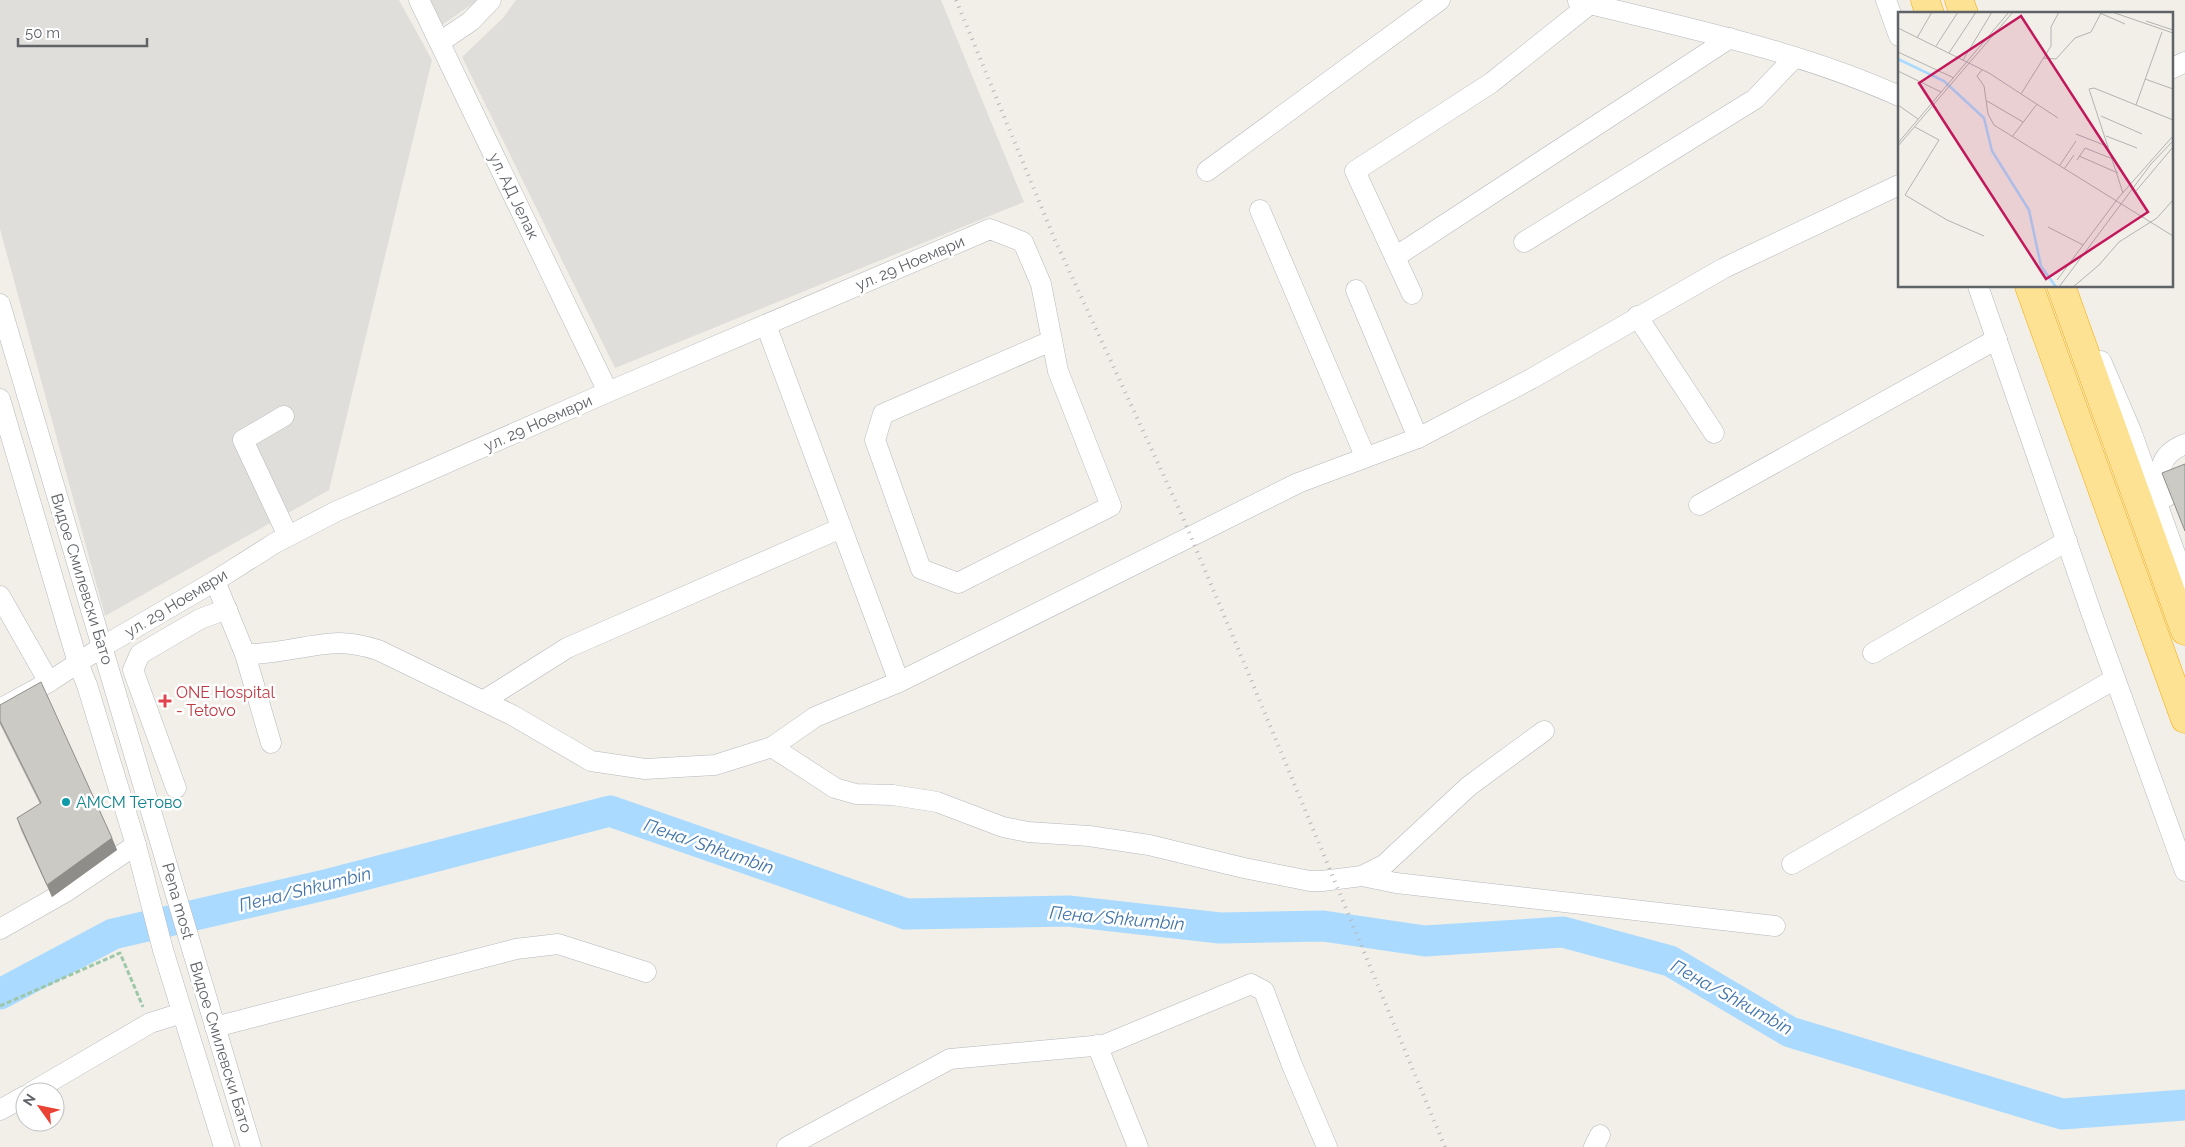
<svg xmlns="http://www.w3.org/2000/svg" width="2185" height="1147" font-family="Raleway,sans-serif">
<style>
.industrial{fill:#e0deda}
.lines{fill:none;stroke-linecap:round;stroke-linejoin:round}
.river{stroke:#aadaff;stroke-width:31}
.minor-casing{stroke:#b5b8bc;stroke-width:21}
.highway-casing{stroke:#f9ab00;stroke-width:29}
.path{stroke:#9cc7a9;stroke-width:3;stroke-dasharray:5 2.5;stroke-linecap:butt}
.minor{stroke:#fff;stroke-width:20}
.highway{stroke:#fde293;stroke-width:28}
.rail{stroke:#b6b7b8;stroke-width:4;stroke-dasharray:1 6;stroke-linecap:butt}
.wall{fill:#afaea9}
.shaded-wall{fill:#8f8d8a}
.building{fill:#cccac5;stroke:#8f8d8a}
.health-dot{fill:#e0444e;stroke:#fff;stroke-width:2}
.culture-dot{fill:#0f9aa8;stroke:#fff;stroke-width:2}
.labels{text-anchor:middle;dominant-baseline:central;stroke-width:5;stroke-linejoin:round;paint-order:stroke}
.street-label{font-size:16px;fill:#5f6368;stroke:#fff}
.health-label{font-size:16px;fill:#be3a42;stroke:#fff;text-anchor:start}
.culture-label{font-size:16px;fill:#0d838f;stroke:#fff;text-anchor:start}
.water-label{font-size:18px;font-style:italic;fill:#4174aa;stroke:#fff}
.inset-river{fill:none;stroke:#aadaff;stroke-width:2.5}
.inset-road{fill:none;stroke:#b3b3b1;stroke-width:1}
.view{fill:#c2185b;fill-opacity:0.15;stroke:#c2185b;stroke-width:2.5}
.inset-edge{fill:none;stroke:#5f6368;stroke-width:2.5}
</style>
<rect width="100%" height="100%" fill="#f1efe8"/>
<g class="industrial">
<polygon points="0,0 399,0 432,60 329,490 105,616 0,229"/>
<polygon points="426,0 478,0 439,27"/>
<polygon points="516,0 941,0 1024,202 615,368 462,57 503,18"/>
</g>
<g class="lines">
<polyline class="river" points="0,994 113,934 329,884 610,811 906,914 1068,911 1220,928 1323,926 1425,941 1563,932 1670,961 1790,1032 2062,1114 2185,1105"/>
<g class="minor-casing">
<g id="minor">
<polyline points="419,0 608,392"/>
<polyline points="1886,0 1899,36"/>
<path d="M 1578,1 C 1686,28 1797,50 1899,96"/>
<polyline points="440,42 471,21 491,0"/>
<polyline points="2171,69 2185,62"/>
<polyline points="1207,171 1440,0"/>
<polyline points="1260,210 1365,456"/>
<polyline points="1524,242 1755,99 1794,58"/>
<polyline points="1395,257 1730,38"/>
<polyline points="1978,286 2096,626 2185,871"/>
<polyline points="1356,290 1418,438"/>
<polyline points="1412,294 1355,171 1491,83 1590,4"/>
<polyline points="0,304 251,1147"/>
<polyline points="1637,316 1714,433"/>
<polyline points="766,325 899,682"/>
<polyline points="2101,361 2131,431 2185,581"/>
<polyline points="0,399 78,663 87,685 136,845 163,950 224,1147"/>
<polyline points="284,416 243,440 288,536"/>
<path d="M 2166,497 C 2157,472 2158,455 2185,444"/>
<polyline points="1699,505 1997,339"/>
<polyline points="215,581 245,654 271,743"/>
<polyline points="0,596 49,682"/>
<polyline points="1873,653 2067,541"/>
<path d="M 245,654 C 277,655 307,644 339,643 C 352,643 365,646 378,650 L 512,715 L 591,761 L 645,769 L 715,765 L 772,747 L 815,717 L 899,682 L 1298,483 L 1418,438 L 1531,379 L 1724,268 L 1899,185"/>
<polyline points="483,701 567,648 841,528"/>
<polyline points="0,709 49,682 102,647 215,581 275,543 335,512 608,392 990,229 1023,242 1041,284 1058,371 1111,506 958,583 921,569 875,440 883,414 1051,341"/>
<polyline points="772,747 835,788 856,794 893,795 937,802 1003,827 1028,832 1089,836 1149,845 1244,868 1310,881 1322,881 1362,876 1384,865 1469,786 1544,731"/>
<polyline points="176,788 133,670 140,654 200,619 227,609"/>
<polyline points="1792,864 2115,679"/>
<polyline points="1362,876 1396,883 1775,926"/>
<polyline points="0,929 67,891 136,845"/>
<polyline points="215,1027 516,949 558,944 646,972"/>
<polyline points="1097,1045 1138,1147"/>
<polyline points="32,1092 150,1023 182,1013"/>
<polyline points="0,1110 25,1096"/>
<polyline points="787,1147 950,1059 1104,1045 1251,984 1264,991 1292,1065 1327,1147"/>
<polyline points="1594,1147 1600,1135"/>
</g>
</g>
<g class="highway-casing">
<g id="highway">
<polyline points="1925,0 1930,14"/>
<polyline points="1959,0 1964,14"/>
<polyline points="2029,286 2185,719"/>
<polyline points="2061,286 2185,631"/>
</g>
</g>
<polyline class="path" points="0,1006 120,953 143,1007"/>
<use href="#minor" class="minor"/>
<use href="#highway" class="highway"/>
<polyline class="rail" points="956,0 1055,240 1180,511 1242,658 1445,1147"/>
</g>
<polygon class="wall" points="0,705 112,838 117,850 52,897 21,830 17,818 40,804 0,724"/>
<polygon class="shaded-wall" points="112,838 117,850 52,897 47,885"/>
<g class="building">
<polygon points="2185,464 2185,531 2162,473"/>
<polygon points="41,682 112,838 47,885 17,818 41,803 0,721 0,705"/>
</g>
<path class="health-dot" d="M162.5 693.5h5v5h5v5h-5v5h-5v-5h-5v-5h5z"/>
<circle class="culture-dot" cx="66" cy="802" r="5"/>
<g class="labels">
<g class="street-label">
<text transform="translate(514 196) rotate(64)">ул. АД Јелак</text>
<text transform="translate(910 263) rotate(-23)">ул. 29 Ноември</text>
<text transform="translate(538 423) rotate(-24)">ул. 29 Ноември</text>
<text transform="translate(82 579) rotate(73)">Видое Смилевски Бато</text>
<text transform="translate(176 603) rotate(-31)">ул. 29 Ноември</text>
<text transform="translate(178 901) rotate(74)">Pena most</text>
<text transform="translate(221 1047) rotate(73)">Видое Смилевски Бато</text>
</g>
<g class="health-label">
<text x="176" y="692">ONE Hospital<tspan x="176" dy="18">- Tetovo</tspan></text>
</g>
<g class="culture-label">
<text x="76" y="802">АМСМ Тетово</text>
</g>
<g class="water-label">
<text transform="translate(709 846) rotate(19)">Пена/Shkumbin</text>
<text transform="translate(305 889) rotate(-14)">Пена/Shkumbin</text>
<text transform="translate(1117 918) rotate(5)">Пена/Shkumbin</text>
<text transform="translate(1732 997) rotate(29)">Пена/Shkumbin</text>
</g>
</g>
<g transform="translate(1898 12)">
<rect width="275" height="275" fill="#f1efe8"/>
<path class="inset-river" d="M 0,47 L 46,69 L 86,106 L 94,139 L 131,198 L 143,254 L 158,275"/>
<path class="inset-road" d="M 214,0 L 275,21M 202,1 L 227,12M 248,9 L 275,18M 0,16 L 91,61 L 160,106M 264,20 L 238,93 L 275,108M 19,26 L 34,0M 38,34 L 60,0M 0,40 L 56,66M 51,41 L 78,0M 145,46 L 158,47 L 177,26 L 193,20 L 203,1M 65,48 L 94,0M 84,58 L 79,64 L 86,74 L 90,102 L 96,113 L 275,224M 0,59 L 43,80M 247,67 L 275,77M 123,82 L 153,34 L 153,15 L 161,0M 89,89 L 125,110M 0,93 L 20,107M 203,104 L 244,122M 17,115 L 41,128 L 7,183 L 49,208 L 86,224M 178,122 L 211,135M 208,124 L 239,136M 114,125 L 139,92M 0,131 L 111,0M 0,134 L 115,0M 181,144 L 220,161M 179,148 L 187,136 L 215,147M 162,153 L 178,129M 166,157 L 176,143M 238,179 L 275,135M 225,181 L 191,77 L 196,76 L 238,93M 150,215 L 185,233M 159,268 L 221,185 L 275,124M 161,275 L 253,152 L 275,129M 175,275 L 201,253 L 221,230 L 259,206 L 275,188"/>
<path class="view" d="M 123,4 L 250,200 L 148,267 L 21,71 Z"/>
<rect width="275" height="275" class="inset-edge"/>
</g>
<g transform="translate(40 1107) rotate(303)"><circle r="24" fill="#ffffff" stroke="#bfc1c3"/>
<path d="M0-4L9 19L0 12L-9 19Z" fill="#ea4335"/>
<text y="-8" font-size="14" font-weight="bold" text-anchor="middle" fill="#5f6368">N</text>
</g>
<path d="M18 38v8h129v-8" fill="none" stroke="#5f6368" stroke-width="2.5"/>
<text x="25" y="38" font-size="15" fill="#5f6368" stroke="#ffffff" stroke-width="4" paint-order="stroke">50 m</text>
</svg>
